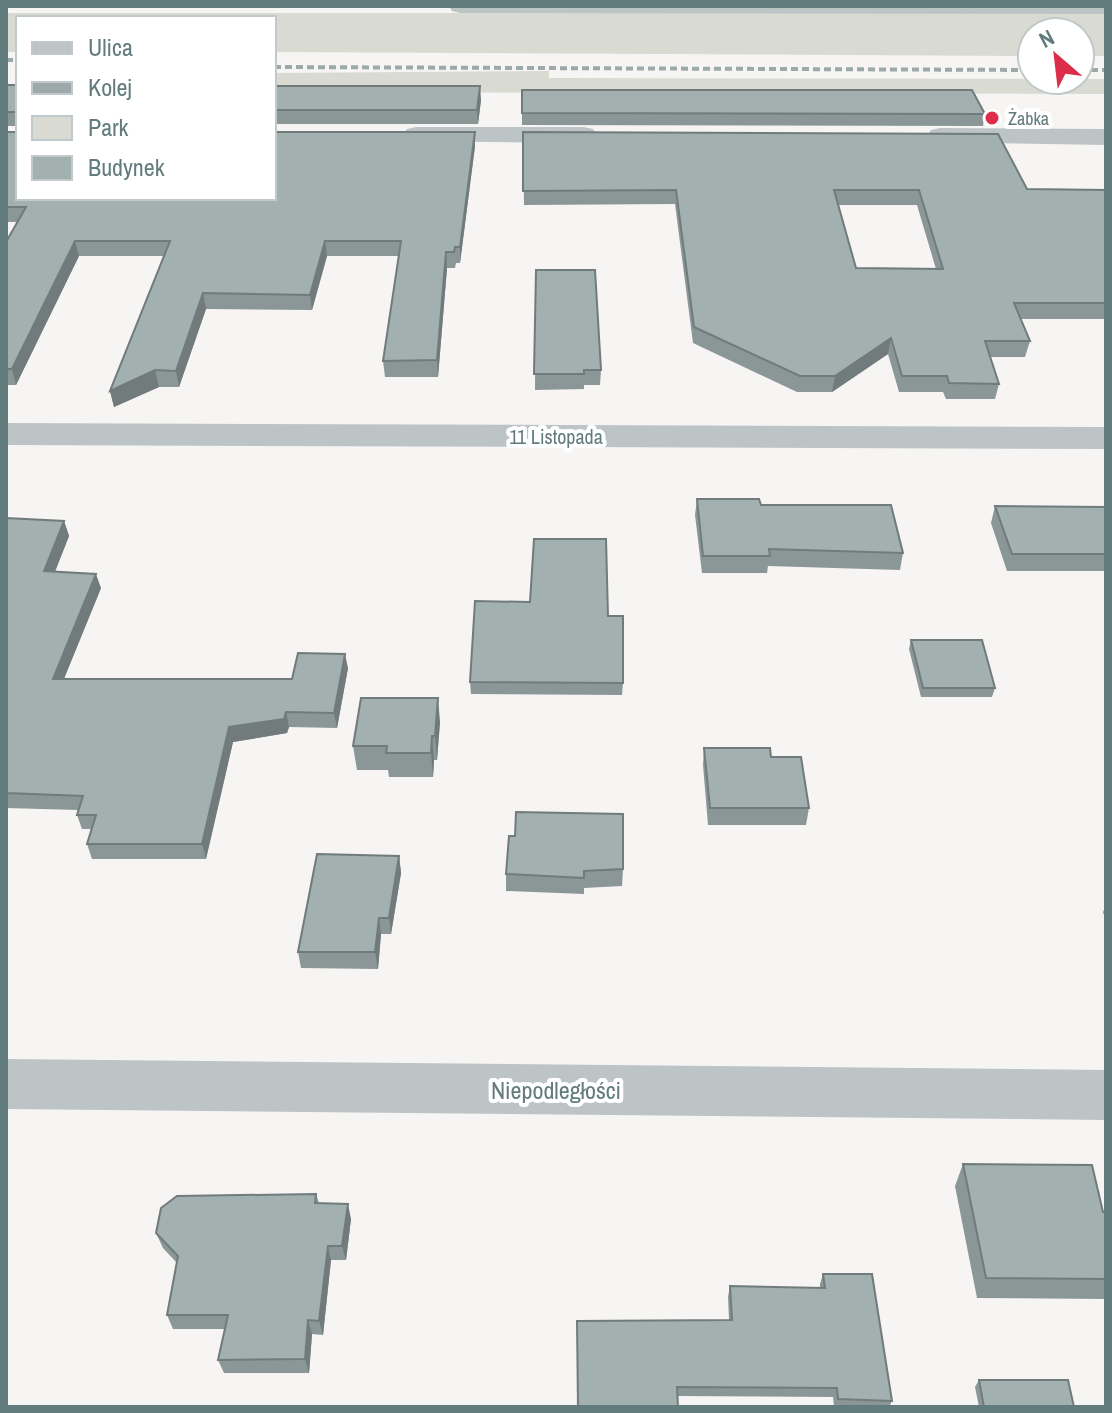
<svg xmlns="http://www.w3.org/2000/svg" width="1112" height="1413" font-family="'Archivo Narrow',sans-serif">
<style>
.green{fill:#d9dbd2}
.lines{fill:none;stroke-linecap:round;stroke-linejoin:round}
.minor{fill:#bcc4c5;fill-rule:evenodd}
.rail{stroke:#9ca8a9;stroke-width:4;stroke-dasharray:7 4;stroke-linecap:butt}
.wall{fill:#8b9797;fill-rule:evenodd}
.shaded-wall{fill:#717b7b}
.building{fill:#a2b0b0;stroke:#717b7b;stroke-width:2;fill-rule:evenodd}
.poi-dot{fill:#dc2d4a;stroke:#fff;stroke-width:3}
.labels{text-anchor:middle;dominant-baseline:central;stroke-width:8;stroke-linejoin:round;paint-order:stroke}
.far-poi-label{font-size:18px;fill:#627b7d;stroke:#fff;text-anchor:start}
.street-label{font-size:20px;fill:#627b7d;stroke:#fff}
.near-street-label{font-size:24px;fill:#627b7d;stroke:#fff}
</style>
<rect width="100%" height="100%" fill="#f6f5f3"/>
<g class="green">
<polygon points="6,13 1106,13 1106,56 1080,56 1080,32 1032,32 1032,56 274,52 274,18 18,18 18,52 6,52"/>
<polygon points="549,71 549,78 1106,79 1106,94 274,92 274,73"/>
</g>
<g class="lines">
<g class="minor">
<polygon points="449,6 1106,6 1106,14 460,13 452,11"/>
<polygon points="416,127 584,127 593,129 597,135 593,141 584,143 407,141 403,135 407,129"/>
<polygon points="940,128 1106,129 1106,145 931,142 927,136 931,130"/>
<polygon points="6,423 1106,427 1106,449 6,445"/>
<polygon points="6,1059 1106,1070 1106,1120 6,1109"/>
</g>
<g class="rail">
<polyline points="6,60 18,60"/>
<polyline points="274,67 1032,70"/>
<polyline points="1080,70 1106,70"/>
</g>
</g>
<g class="wall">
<polygon points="6,85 18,85 18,198 475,146 460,263 456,263 455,268 447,268 438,377 385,377 383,361 399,256 327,256 312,310 206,309 179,387 159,387 114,407 110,391 164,256 79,256 16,385 6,385 6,242 17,222 6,222 6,132 16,132 16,126 6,126"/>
<polygon points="274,86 481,100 478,124 274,124"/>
<polygon points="522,90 985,114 983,126 522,125"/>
<path d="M 523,132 L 1027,189 L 1106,190 L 1106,319 L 1020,319 L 1030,341 L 1025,357 L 990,357 L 999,384 L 995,399 L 946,399 L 943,392 L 899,392 L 888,354 L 832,392 L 797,392 L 693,343 L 675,204 L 524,205 ZM 838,205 L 917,205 L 936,269 L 856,268 Z"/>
<polygon points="536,270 601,370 600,385 584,385 584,389 535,390"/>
<polygon points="697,499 761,505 903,553 900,570 768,566 767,573 702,573 695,515"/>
<polygon points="995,506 1106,507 1106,571 1007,571 991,523"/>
<polygon points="6,518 64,521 69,536 55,572 101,588 64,679 292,679 348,668 337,728 289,727 287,733 233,742 206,859 92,859 87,844 92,829 82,829 77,815 78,810 6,808"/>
<polygon points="608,616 623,683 622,695 471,694 470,682"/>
<polygon points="911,640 995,688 992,697 921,697 909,649"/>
<polygon points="440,722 437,760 434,760 433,777 389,777 388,770 357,770 353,746"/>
<polygon points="704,748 771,757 809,808 806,825 708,825 703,765"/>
<polygon points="399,856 401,873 391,934 381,934 378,969 301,968 298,952"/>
<polygon points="623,869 622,886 584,888 584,894 506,891 506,874"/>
<polygon points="1106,905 1106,921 1103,912"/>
<polygon points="963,1164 1106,1212 1106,1299 977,1298 955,1186"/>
<polygon points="316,1194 319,1203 351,1219 346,1260 331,1260 323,1335 312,1334 309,1373 224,1373 218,1360 225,1329 173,1329 167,1315 177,1263 163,1248 156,1233"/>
<polygon points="823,1274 892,1401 889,1407 834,1407 833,1397 678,1396 578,1407 729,1320 728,1297 730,1286 820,1288 820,1284"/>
<polygon points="979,1380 1074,1407 979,1407 975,1387"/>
</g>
<g class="shaded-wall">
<polygon points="480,86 481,100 478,124 477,110"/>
<polygon points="475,132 475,146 460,263 460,247"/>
<polygon points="75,241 79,256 16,385 12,369"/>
<polygon points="325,241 327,256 312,310 310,295"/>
<polygon points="446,252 447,268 438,377 437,360"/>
<polygon points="203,293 206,309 179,387 176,371"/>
<polygon points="891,338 888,354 832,392 835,376"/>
<polygon points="155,370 159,387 114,407 110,391"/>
<polygon points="64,521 69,536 49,586 44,571"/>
<polygon points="96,574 101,588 58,693 53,679"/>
<polygon points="345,654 348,668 337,728 334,713"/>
<polygon points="438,698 440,722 437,760 435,736"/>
<polygon points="286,712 289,727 287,733 233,742 206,859 202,844 229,727"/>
<polygon points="432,736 434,760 433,777 431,753"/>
<polygon points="399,856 401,873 391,934 389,918"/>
<polygon points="379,918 381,934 378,969 375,952"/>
<polygon points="348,1204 351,1219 346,1260 342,1246"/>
<polygon points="328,1246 331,1260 323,1335 319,1321"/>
<polygon points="308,1320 312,1334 309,1373 305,1359"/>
</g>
<g class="building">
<polygon points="6,85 18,85 18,198 274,198 274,132 475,132 460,247 455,247 454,252 446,252 437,360 383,361 401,241 325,241 310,295 203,293 176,371 155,370 110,391 170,241 75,241 12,369 6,369 6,242 26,207 6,207 6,132 16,132 16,112 6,112"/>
<polygon points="274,86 480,86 477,110 274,110"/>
<polygon points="522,90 972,90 985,114 522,113"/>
<path d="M 523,132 L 998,134 L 1027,189 L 1106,190 L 1106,303 L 1014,303 L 1030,341 L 985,341 L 999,384 L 949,383 L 947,376 L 902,376 L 891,338 L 835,376 L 800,376 L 694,327 L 676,190 L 523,191 ZM 834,190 L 919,190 L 943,269 L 856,268 Z"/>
<polygon points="536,270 595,270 601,370 584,370 584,374 534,374"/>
<polygon points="697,499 759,499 761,505 891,505 903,553 769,549 770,556 703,556"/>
<polygon points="995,506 1106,507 1106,554 1012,554"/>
<polygon points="6,518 64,521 44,571 96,574 53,679 292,679 298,653 345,654 334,713 286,712 284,719 229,727 202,844 87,844 96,815 77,815 83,796 6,793"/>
<polygon points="534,539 606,539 608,616 623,616 623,683 470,682 475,601 530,602"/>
<polygon points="911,640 982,640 995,688 923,688"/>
<polygon points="361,698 438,698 435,736 432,736 431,753 386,753 387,746 353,746"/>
<polygon points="704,748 770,748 771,757 801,757 809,808 710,808"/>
<polygon points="516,812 623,814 623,869 584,871 584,878 506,874 509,836 515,836"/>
<polygon points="317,854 399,856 389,918 379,918 375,952 298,952"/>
<polygon points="963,1164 1092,1165 1103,1212 1106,1212 1106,1279 986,1278"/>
<polygon points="316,1194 315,1203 348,1204 342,1246 328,1246 319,1321 308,1320 305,1359 218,1360 228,1315 167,1315 178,1256 156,1233 161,1208 177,1196"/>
<polygon points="823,1274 872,1274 892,1401 838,1399 837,1388 677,1387 678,1407 578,1407 577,1321 732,1320 730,1286 825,1288"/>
<polygon points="979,1380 1068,1380 1074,1407 984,1407"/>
</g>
<circle class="poi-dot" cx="992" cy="118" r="8"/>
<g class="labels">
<g class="far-poi-label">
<text x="1008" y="118">Żabka</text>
</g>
<g class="street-label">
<text x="556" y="436">11 Listopada</text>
</g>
<g class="near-street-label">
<text x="556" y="1090">Niepodległości</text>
</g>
</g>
<rect width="1112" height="1413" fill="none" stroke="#627b7d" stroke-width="16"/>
<rect x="16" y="16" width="260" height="184" fill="#ffffff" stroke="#c0cacb" stroke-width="2"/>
<rect x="32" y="42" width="40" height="12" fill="#bcc4c5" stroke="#c0cacb" stroke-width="2"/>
<text x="88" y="56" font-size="24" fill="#627b7d">Ulica</text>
<rect x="32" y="82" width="40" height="12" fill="#9ca8a9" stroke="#c0cacb" stroke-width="2"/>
<text x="88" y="96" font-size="24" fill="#627b7d">Kolej</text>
<rect x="32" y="116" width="40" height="24" fill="#d9dbd2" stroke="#c0cacb" stroke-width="2"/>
<text x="88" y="136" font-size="24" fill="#627b7d">Park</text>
<rect x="32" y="156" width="40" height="24" fill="#a2b0b0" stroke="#c0cacb" stroke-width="2"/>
<text x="88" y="176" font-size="24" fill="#627b7d">Budynek</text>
<g transform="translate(1056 56) rotate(332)"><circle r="38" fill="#ffffff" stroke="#c0cacb" stroke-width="2"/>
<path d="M0-6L14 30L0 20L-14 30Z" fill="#dc2d4a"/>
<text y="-12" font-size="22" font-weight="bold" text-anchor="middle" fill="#627b7d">N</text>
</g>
</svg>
